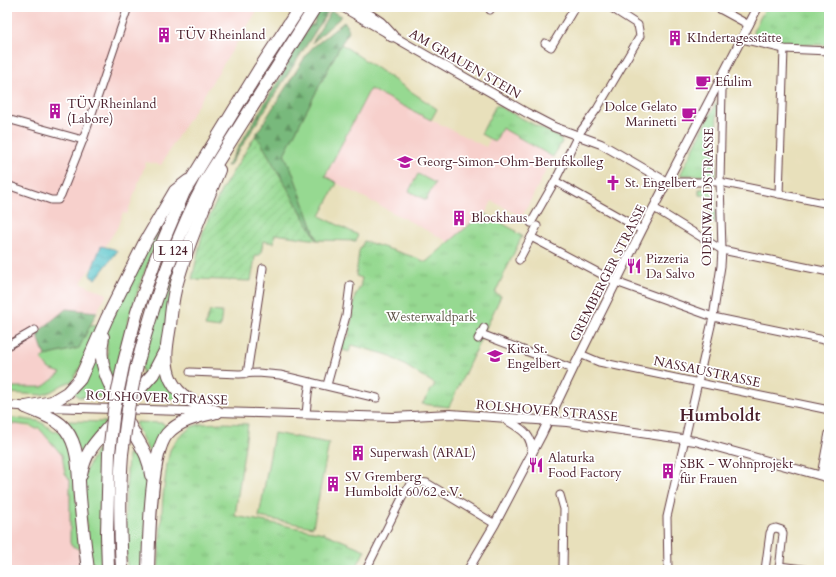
<svg xmlns="http://www.w3.org/2000/svg" width="836" height="577" font-family="Cardo,serif">
<style>
.built{fill:#f7d0cc}
.grass{fill:#96d991;stroke:#707c5e}
.forest{fill:url(#forest-firs);stroke:#616c53}
.park{fill:url(#park-tufts);stroke:#707c5e}
.garden{fill:url(#garden-furrows);stroke:#707c5e}
.water{fill:url(#water-waves);stroke:#50717a}
.lines{fill:none;stroke-linecap:round;stroke-linejoin:round}
.minor-casing{stroke:#623c41;stroke-width:9}
.tertiary-casing{stroke:#623c41;stroke-width:10}
.trunk-casing{stroke:#623c41;stroke-width:13}
.motorway-casing{stroke:#623c41;stroke-width:14}
.minor{stroke:#fff;stroke-width:7}
.tertiary{stroke:#fff;stroke-width:8}
.trunk{stroke:#fff;stroke-width:11}
.motorway{stroke:#fff;stroke-width:12}
.motorway-bridge-casing{stroke:#623c41;stroke-width:14;stroke-linecap:butt}
.motorway-bridge{stroke:#fff;stroke-width:12}
.labels{text-anchor:middle;dominant-baseline:central;stroke-width:3.5;stroke-linejoin:round;paint-order:stroke}
.shield{fill:#fff;stroke:#80626b;stroke-width:1}
.shield-label{font-size:12px;font-weight:bold;fill:#4a1f2b}
.poi-label{font-size:13px;fill:#4a1f2b;stroke:#fff;text-anchor:start}
.street-label{font-size:13px;fill:#4a1f2b;stroke:#fff}
.park-label{font-size:13px;fill:#61574a;stroke:#fff}
.district-label{font-size:17px;font-weight:bold;fill:#4a1f2b;stroke:#fff}
</style>
<defs>
<pattern id="forest-firs" width="22" height="20" patternUnits="userSpaceOnUse"><rect width="22" height="20" fill="#78b97b"/><path d="M5 1l3.5 6h-7zM16 11l3.5 6h-7z" fill="#649665"/></pattern>
<pattern id="park-tufts" width="24" height="20" patternUnits="userSpaceOnUse"><rect width="24" height="20" fill="#96d991"/><path d="M3 7l-1-3M5 7V3M7 7l1-3M15 17l-1-3M17 17v-4M19 17l1-3" fill="none" stroke="#83ba7d"/></pattern>
<pattern id="garden-furrows" width="10" height="10" patternUnits="userSpaceOnUse"><rect width="10" height="10" fill="#96d991"/><path d="M-1 1l2-2M0 10L10 0M9 11l2-2" fill="none" stroke="#83ba7d"/></pattern>
<pattern id="water-waves" width="16" height="10" patternUnits="userSpaceOnUse"><rect width="16" height="10" fill="#55c3c9"/><path d="M0 5q4-4 8 0t8 0" fill="none" stroke="#489ea3"/></pattern>
</defs>
<rect width="100%" height="100%" fill="#fff"/>
<filter id="ink" filterUnits="userSpaceOnUse"><feTurbulence type="fractalNoise" baseFrequency=".025" numOctaves="2"/><feDisplacementMap in="SourceGraphic" scale="8" xChannelSelector="R" yChannelSelector="G"/><feConvolveMatrix kernelMatrix="1 2 1 2 8 2 1 2 1" color-interpolation-filters="sRGB"/></filter>
<filter id="wash" filterUnits="userSpaceOnUse"><feTurbulence type="fractalNoise" baseFrequency=".012" numOctaves="4" result="noise"/><feDisplacementMap in="SourceGraphic" scale="16" xChannelSelector="R" yChannelSelector="G"/><feGaussianBlur stdDeviation="0.9" result="paint"/><feColorMatrix in="noise" values="0 0 0 0 0 0 0 0 0 0 0 0 0 0 0 0 0 1.4 0 .05"/><feComposite in="paint" operator="in"/></filter>
<g filter="url(#wash)">
<rect width="100%" height="100%" fill="#e8e0bb"/>
<g class="built">
<polygon points="7,7 251,7 257,11 178,136 161,165 146,162 127,214 123,213 117,228 81,283 107,294 88,327 73,360 61,373 43,387 11,387 12,424 40,430 62,455 64,473 70,480 70,543 72,546 79,549 80,570 7,570"/>
<polygon points="370,89 486,147 490,139 495,141 502,128 553,157 522,217 492,201 485,215 482,214 449,242 325,177"/>
</g>
<g class="grass">
<polygon points="341,44 437,109 431,120 370,89 325,176 337,183 320,216 358,235 356,241 317,240 292,171 284,154"/>
<polygon points="699,189 713,189 714,193 716,193 715,223 712,223 711,196 699,195"/>
<path d="M 173,204 C 149,256 129,309 117,365 L 116,365 L 112,381 L 109,372 L 106,332 L 128,282 Z"/>
<polygon points="186,233 188,233 161,351 140,384 143,370 141,370 154,321"/>
<polygon points="100,324 85,359 72,381 62,385 52,391 42,395 7,393 7,387 43,387 61,373 49,369 41,359 45,356 79,348 88,327"/>
<polygon points="99,344 110,396 106,397 78,397 74,392"/>
<polygon points="164,362 179,396 176,398 173,399 138,398"/>
<polygon points="7,417 38,421 44,424 54,432 59,431 72,448 82,570 80,570 79,549 72,546 70,543 70,480 65,473 62,455 38,427 36,429 31,426 7,423"/>
<polygon points="69,421 106,422 83,459 65,425"/>
<polygon points="137,422 162,423 168,427 153,460 135,423"/>
<polygon points="274,433 329,443 313,527 259,517"/>
<polygon points="132,434 149,479 144,570 127,570 125,510 128,454 130,454"/>
<polygon points="104,436 102,452 104,452 101,511 103,570 90,570 84,493 85,472"/>
</g>
<g class="forest">
<polygon points="322,7 327,8 329,10 229,166 227,166 283,73 290,58 310,25 313,25 315,21 314,19"/>
<polygon points="331,11 342,16 312,43"/>
<polygon points="344,22 347,25 349,32 341,44 284,154 292,171 317,240 260,141 255,136 307,54 312,48"/>
<polygon points="66,309 97,312 79,348 45,356 37,333"/>
</g>
<g class="park">
<polygon points="766,7 829,7 829,45 789,44 755,36 753,31"/>
<polygon points="716,103 717,104 716,176 680,175"/>
<polygon points="496,105 560,138 562,142 553,157 502,128 495,142 481,134"/>
<polygon points="418,174 435,183 426,200 409,191"/>
<polygon points="483,213 516,231 515,232 522,236 495,293 501,296 449,407 422,404 435,384 388,355 352,345 349,352 340,349 343,339 349,337 355,296 360,287 362,278 356,276 359,251 364,241 414,257 426,262"/>
<polygon points="210,311 222,312 220,328 205,326"/>
<polygon points="223,423 248,424 235,516 324,533 365,550 355,570 158,570 163,496 167,464 170,450 176,440 191,427 200,424"/>
</g>
<polygon class="garden" points="255,136 260,141 317,240 275,234 274,243 263,241 261,254 255,257 251,281 192,279 203,231 221,191"/>
<polygon class="water" points="101,246 114,249 117,251 116,253 96,279 91,277 90,274"/>
</g>
<g filter="url(#ink)">
<g class="lines">
<g class="minor-casing">
<g id="minor">
<polyline points="716,7 749,25"/>
<polyline points="490,10 492,7"/>
<polyline points="742,39 784,49 829,51"/>
<polyline points="545,43 551,47 575,7"/>
<polyline points="7,119 83,140"/>
<polyline points="555,181 642,230"/>
<polyline points="667,182 720,182 829,204"/>
<polyline points="7,185 51,200 58,200 61,195 83,140 128,7"/>
<polyline points="779,194 784,49"/>
<polyline points="654,208 722,250 829,272"/>
<polyline points="531,223 555,181 578,135 597,109 640,36 638,25 610,7"/>
<polyline points="531,237 616,282 713,317 829,341"/>
<polyline points="519,260 537,226"/>
<polyline points="481,334 573,369"/>
<polyline points="478,339 484,328"/>
<polyline points="7,346 35,330"/>
<polyline points="580,354 599,362 829,410"/>
<polyline points="190,372 239,374 258,373 280,375 377,398"/>
<polyline points="247,374 263,268"/>
<polyline points="327,385 346,316 350,285"/>
<polyline points="306,414 308,394 310,382"/>
<polyline points="821,475 829,433"/>
<polyline points="560,495 564,509 563,570"/>
<polyline points="779,566 810,570"/>
<path d="M 366,570 L 405,492 C 410,482 417,481 427,483 L 495,524"/>
<polyline points="668,570 667,517 713,317 721,266 722,250 720,182 722,90 718,85"/>
<polyline points="765,570 770,533 772,529 776,528 782,530 783,534 779,570"/>
</g>
</g>
<g class="tertiary-casing">
<g id="tertiary">
<polyline points="342,7 527,113 554,127 601,144 667,182"/>
<polyline points="7,405 31,407"/>
<polyline points="45,407 393,417 450,414 567,422 695,441 829,478"/>
<path d="M 505,419 C 521,429 532,433 532,453"/>
<polyline points="468,570 495,524 541,436 573,369 642,230 758,7"/>
</g>
</g>
<g class="trunk-casing">
<polyline id="trunk" points="359,7 365,13 380,23 392,36"/>
</g>
<g class="motorway-casing">
<g id="motorway">
<path d="M 103,337 C 97,363 109,385 122,407 C 125,413 126,419 129,424 C 138,443 149,453 151,475"/>
<polyline points="123,366 137,312 156,258 184,192 260,68 300,7"/>
<path d="M 136,369 C 153,303 174,240 206,180 L 315,7"/>
<polyline points="128,402 153,374 165,351"/>
<polyline points="26,407 52,402 67,393 80,379 107,318 144,244 175,191 188,181"/>
<path d="M 26,407 C 39,413 57,418 66,430 C 80,448 78,475 80,497 C 82,521 85,546 88,570"/>
<path d="M 217,412 C 199,405 180,399 171,380 C 163,363 167,344 170,326 C 171,314 172,302 175,290 C 186,248 203,210 219,170"/>
<path d="M 81,475 C 86,447 100,439 116,418"/>
<polyline points="108,570 107,534 109,453"/>
<path d="M 122,570 C 120,531 119,493 122,454"/>
<path d="M 148,570 C 149,541 150,454 167,434 C 179,420 200,416 217,412"/>
</g>
</g>
<use href="#minor" class="minor"/>
<use href="#tertiary" class="tertiary"/>
<use href="#trunk" class="trunk"/>
<use href="#motorway" class="motorway"/>
<g class="motorway-bridge-casing">
<g id="motorway-bridge">
<polyline points="109,453 114,410 123,366"/>
<polyline points="122,454 128,409 136,369"/>
</g>
</g>
<use href="#motorway-bridge" class="motorway-bridge"/>
</g>
</g>
<defs>
<g id="building-bare" transform="scale(1.2)"><path d="M-4-6H4V6H1V3H-1V6H-4ZM-2.5-4.3h1.7v1.8h-1.7ZM.8-4.3h1.7v1.8H.8ZM-2.5-1h1.7V.8h-1.7ZM.8-1h1.7V.8H.8Z" fill="#b5179e" stroke="#fff" stroke-width="2.5" paint-order="stroke"/></g>
<g id="cafe-bare" transform="scale(1.2)"><path d="M-5.5-4.5H6V0H3Q3 3.5 0 3.5H-2.5Q-5.5 3.5-5.5 0ZM3-3.2v2h1.7v-2ZM-6 4.5H4V6H-6Z" fill="#b5179e" stroke="#fff" stroke-width="2.5" paint-order="stroke"/></g>
<g id="school-bare" transform="scale(1.2)"><path d="M0-5L7-2L0 1L-7-2ZM-4 1L0 2.5L4 1V4Q0 6-4 4Z" fill="#b5179e" stroke="#fff" stroke-width="2.5" paint-order="stroke"/></g>
<g id="church-bare" transform="scale(1.2)"><path d="M-1.2-6h2.4v3.5h3.3v2.4h-3.3V6h-2.4V-.1h-3.3v-2.4h3.3Z" fill="#b5179e" stroke="#fff" stroke-width="2.5" paint-order="stroke"/></g>
<g id="restaurant-bare" transform="scale(1.2)"><path d="M-5-6h1v4h1v-4h1v4h1v-4h1v5L-1.5 .5V6h-2V.5L-5-1ZM5-6V6H3V1.5H1.5Q1.5-4 5-6Z" fill="#b5179e" stroke="#fff" stroke-width="2.5" paint-order="stroke"/></g>
</defs>
<g fill-rule="evenodd">
<use href="#building-bare" x="164" y="35"/>
<use href="#building-bare" x="675" y="38"/>
<use href="#cafe-bare" x="703" y="82"/>
<use href="#building-bare" x="55" y="111"/>
<use href="#cafe-bare" x="689" y="114"/>
<use href="#school-bare" x="405" y="162"/>
<use href="#church-bare" x="613" y="183"/>
<use href="#building-bare" x="459" y="218"/>
<use href="#restaurant-bare" x="634" y="266"/>
<use href="#school-bare" x="495" y="356"/>
<use href="#building-bare" x="358" y="453"/>
<use href="#restaurant-bare" x="536" y="465"/>
<use href="#building-bare" x="668" y="471"/>
<use href="#building-bare" x="333" y="484"/>
</g>
<g class="labels">
<rect class="shield" x="154" y="241" width="38" height="20" rx="3"/>
<g class="shield-label">
<text x="173" y="251">L 124</text>
</g>
<g class="poi-label">
<text x="176" y="35">TÜV Rheinland</text>
<text x="687" y="38">KIndertagesstätte</text>
<text x="715" y="82">Efulim</text>
<text x="67" y="104">TÜV Rheinland<tspan x="67" dy="15">(Labore)</tspan></text>
<text x="677" y="107" text-anchor="end">Dolce Gelato<tspan x="677" dy="15">Marinetti</tspan></text>
<text x="417" y="162">Georg-Simon-Ohm-Berufskolleg</text>
<text x="625" y="183">St. Engelbert</text>
<text x="471" y="218">Blockhaus</text>
<text x="646" y="259">Pizzeria<tspan x="646" dy="15">Da Salvo</tspan></text>
<text x="507" y="349">Kita St.<tspan x="507" dy="15">Engelbert</tspan></text>
<text x="370" y="453">Superwash (ARAL)</text>
<text x="548" y="458">Alaturka<tspan x="548" dy="15">Food Factory</tspan></text>
<text x="680" y="464">SBK - Wohnprojekt<tspan x="680" dy="15">für Frauen</tspan></text>
<text x="345" y="477">SV Gremberg<tspan x="345" dy="15">Humboldt 60/62 e.V.</tspan></text>
</g>
<g class="street-label">
<text transform="translate(465 64) rotate(30)">AM GRAUEN STEIN</text>
<text transform="translate(708 197) rotate(-89)">ODENWALDSTRASSE</text>
<text transform="translate(608 273) rotate(-63)">GREMBERGER STRASSE</text>
<text transform="translate(707 372) rotate(12)">NASSAUSTRASSE</text>
<text transform="translate(157 398) rotate(2)">ROLSHOVER STRASSE</text>
<text transform="translate(547 411) rotate(5)">ROLSHOVER STRASSE</text>
</g>
<g class="park-label">
<text x="431" y="317">Westerwaldpark</text>
</g>
<g class="district-label">
<text x="720" y="415">Humboldt</text>
</g>
</g>
<rect width="836" height="577" fill="none" stroke="#fff" stroke-width="24"/>
</svg>
